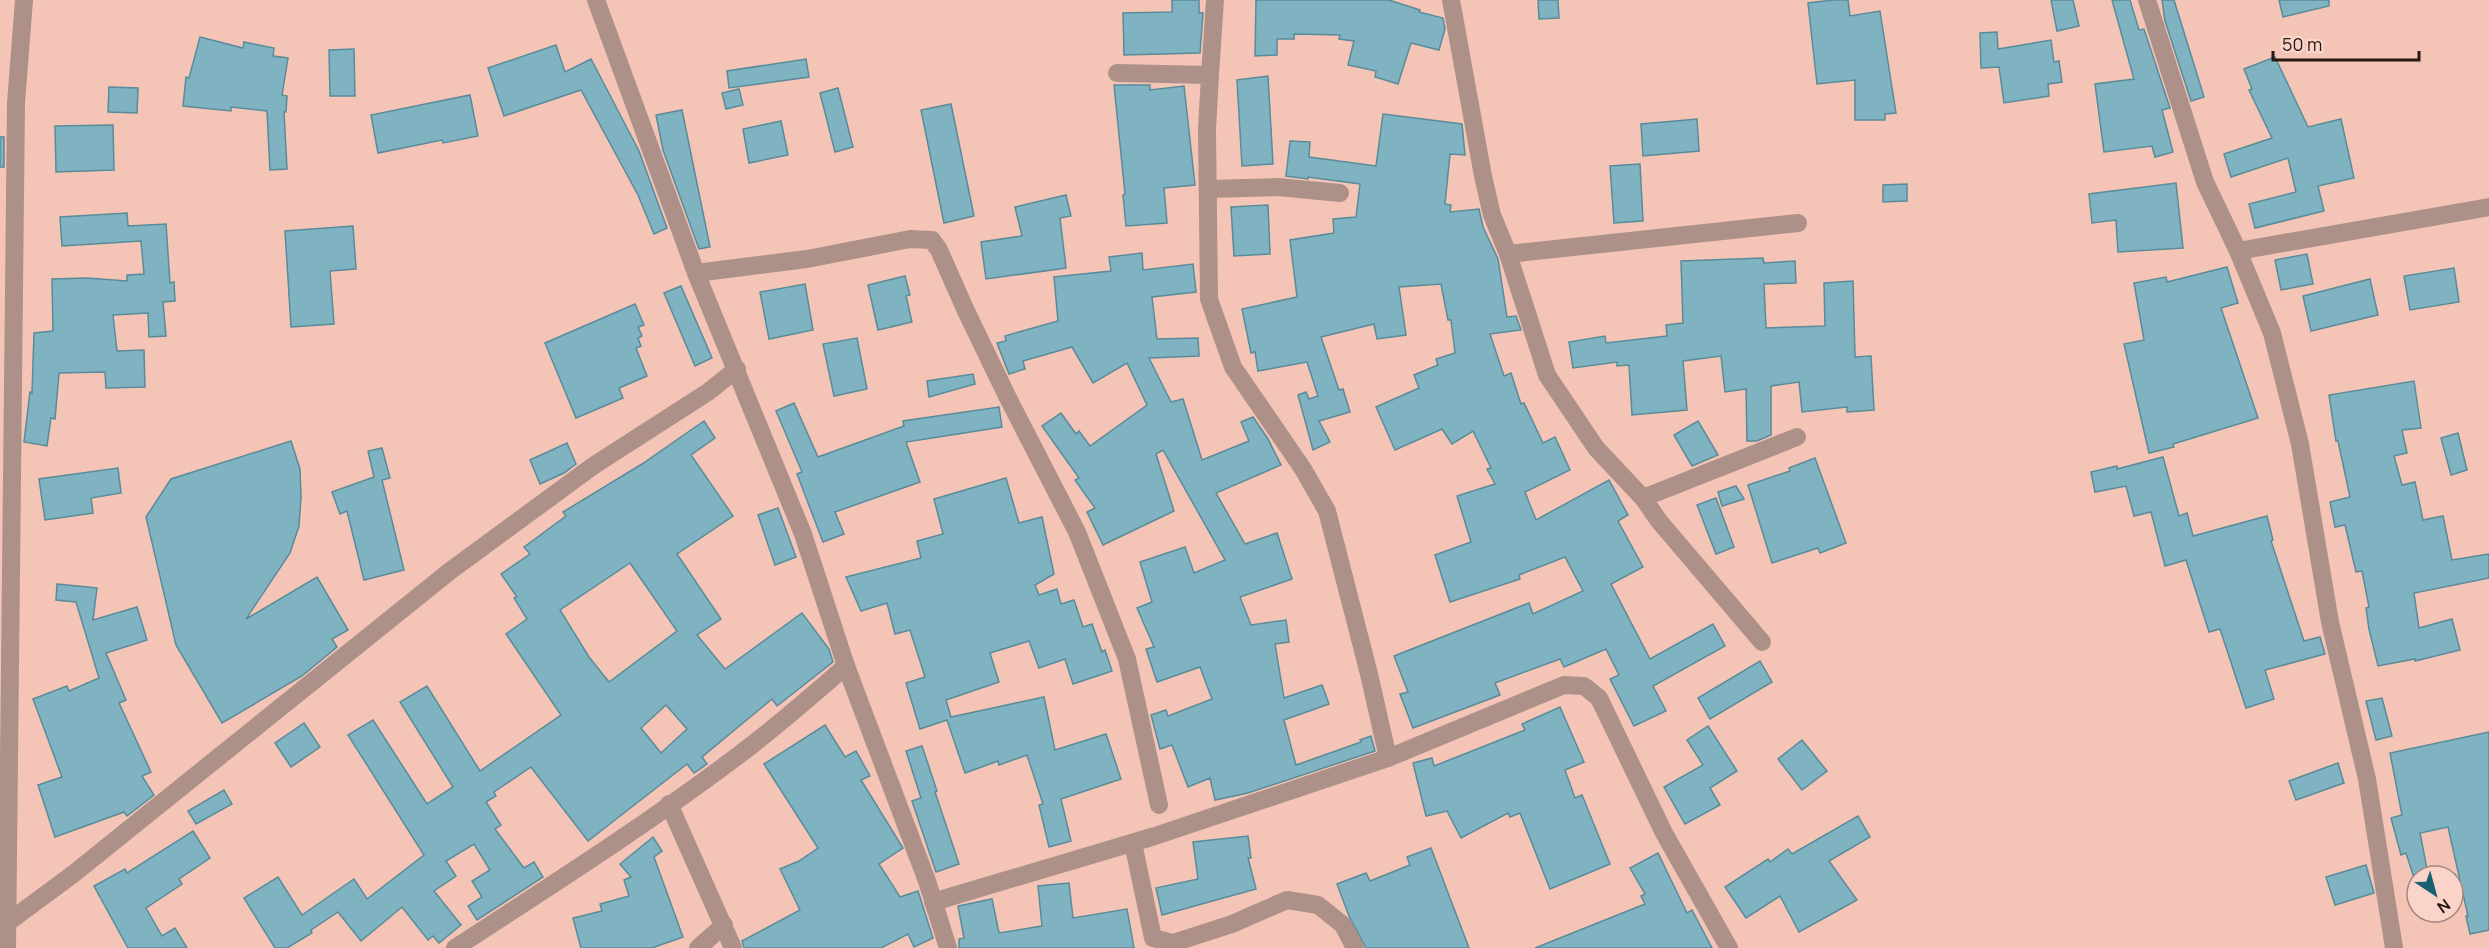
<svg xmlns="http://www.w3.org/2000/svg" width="2489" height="948" font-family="Manrope,sans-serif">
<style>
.building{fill:#80b3c2;stroke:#598b99;stroke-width:1.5;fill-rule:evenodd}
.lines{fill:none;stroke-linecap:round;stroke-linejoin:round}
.street{stroke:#ad9188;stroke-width:18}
</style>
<rect width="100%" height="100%" fill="#f4c5b7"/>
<g class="building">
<polygon points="1172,0 1199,0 1199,13 1203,13 1200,53 1124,55 1123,13 1172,12"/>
<polygon points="1256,0 1389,0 1420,10 1419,12 1443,18 1445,29 1439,50 1411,43 1398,84 1375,77 1376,71 1348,65 1354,41 1339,39 1340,35 1294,34 1294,39 1277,39 1277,55 1255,56"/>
<polygon points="1538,0 1558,0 1559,18 1539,19"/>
<polygon points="1833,0 1848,0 1850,16 1880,11 1896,113 1885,114 1885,120 1855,120 1855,80 1817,84 1808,3"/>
<polygon points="2051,0 2073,0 2079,26 2057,31"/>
<polygon points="2112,0 2130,0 2139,30 2144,29 2170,108 2162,110 2173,152 2155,157 2152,146 2104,152 2095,84 2134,79"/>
<polygon points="2162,0 2174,0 2204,97 2191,101 2165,21"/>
<polygon points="2279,0 2329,0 2329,6 2283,17"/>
<polygon points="1997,32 1998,49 2051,40 2054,62 2059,61 2062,82 2048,84 2049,96 2004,103 1999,67 1981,68 1980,33"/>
<polygon points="200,37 243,48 244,42 274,48 273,56 288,58 282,95 287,96 286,112 284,112 287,169 270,170 267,111 231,107 231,111 183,106 186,77 189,78"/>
<polygon points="556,45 565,72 591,59 639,151 667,228 654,234 638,195 581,90 504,116 488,68"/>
<polygon points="354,49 355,96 330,96 329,50"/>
<polygon points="2275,57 2308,127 2341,119 2354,178 2318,186 2324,211 2255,228 2249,204 2296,192 2288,158 2231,177 2224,154 2272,138 2249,90 2252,89 2244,69"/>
<polygon points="806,59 809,77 729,88 727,71"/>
<polygon points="1268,76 1273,164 1242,166 1237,80"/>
<polygon points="1114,85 1150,85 1150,90 1184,86 1195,185 1164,188 1167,223 1126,226 1123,195 1125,194"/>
<polygon points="109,87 138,88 137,113 108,112"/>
<polygon points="838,88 853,147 835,152 820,93"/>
<polygon points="739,89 743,105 726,109 722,93"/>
<polygon points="470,95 478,136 443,143 442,140 378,153 371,115"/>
<polygon points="951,104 974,216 944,223 921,110"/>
<polygon points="682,110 710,247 699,249 663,150 656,115"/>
<polygon points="1383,114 1462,124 1465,155 1450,154 1445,204 1451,205 1450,212 1479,209 1483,227 1498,259 1507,317 1516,316 1521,330 1490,334 1504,376 1511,373 1521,404 1524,403 1543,443 1555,437 1570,470 1525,492 1536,520 1609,480 1628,515 1618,521 1643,567 1611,584 1650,659 1713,624 1725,646 1653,686 1666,711 1634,726 1610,679 1619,675 1606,649 1564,667 1560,659 1495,683 1500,695 1413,728 1400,694 1408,692 1394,656 1529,603 1533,614 1583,591 1565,557 1519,575 1520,579 1450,602 1435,555 1471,542 1457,496 1495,484 1487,469 1491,468 1473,431 1452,444 1442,429 1395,450 1376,407 1419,388 1414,375 1438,365 1436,359 1455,353 1451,320 1448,320 1441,284 1399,287 1406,335 1377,339 1374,324 1321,337 1339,390 1343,389 1350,412 1319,421 1330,442 1313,450 1298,395 1306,392 1309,399 1318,396 1307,362 1258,371 1255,352 1251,353 1242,309 1297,297 1290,240 1334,233 1333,219 1356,217 1360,184 1308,177 1308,179 1286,176 1290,141 1310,142 1309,157 1376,166"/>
<polygon points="1697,119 1699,151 1643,156 1641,124"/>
<polygon points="781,121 788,155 749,163 743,129"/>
<polygon points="113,125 114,170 56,172 55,126"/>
<rect x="0" y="137" width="4" height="30"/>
<polygon points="1640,164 1643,221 1614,223 1610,166"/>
<polygon points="2176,183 2183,248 2118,252 2116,220 2092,223 2089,194"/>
<polygon points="1907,184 1907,201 1883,202 1883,185"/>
<polygon points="1066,195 1071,216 1060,218 1066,268 986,279 981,242 1022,236 1015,207"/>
<polygon points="1268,205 1270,254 1234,256 1231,207"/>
<polygon points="127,213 128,226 166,224 170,283 174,282 175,301 163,302 166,336 149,337 148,313 113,315 117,351 144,350 145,387 106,388 105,372 59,373 55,419 51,418 47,446 24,442 30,392 32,393 34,333 53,331 52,279 87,278 127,281 127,275 144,274 141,241 62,246 60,217"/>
<polygon points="353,226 356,269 330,271 334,324 291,327 285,231"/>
<polygon points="1142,253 1143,270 1193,264 1196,292 1152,297 1157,339 1198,338 1199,356 1149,358 1171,402 1183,399 1202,460 1249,441 1241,422 1253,417 1268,439 1281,465 1216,493 1245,544 1277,533 1292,579 1240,597 1251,625 1286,620 1289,642 1275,644 1284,698 1322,685 1329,704 1284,720 1296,765 1361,742 1360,740 1371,736 1375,751 1248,793 1215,800 1210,778 1188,787 1172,745 1160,749 1151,715 1166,710 1168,716 1212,699 1200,667 1157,682 1146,649 1154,647 1137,608 1152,602 1140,562 1185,547 1194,573 1225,560 1163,450 1156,454 1174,511 1103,545 1087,512 1095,508 1075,480 1079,478 1042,426 1061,413 1076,434 1079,431 1090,446 1147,405 1127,363 1093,383 1072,347 1023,361 1025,369 1009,374 997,343 1006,341 1005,336 1058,321 1054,277 1111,271 1109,257"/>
<polygon points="2307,254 2313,284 2281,290 2275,260"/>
<polygon points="1763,258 1764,263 1795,261 1796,283 1764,284 1766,328 1825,326 1824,283 1853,281 1855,357 1871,356 1874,410 1847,412 1847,407 1802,412 1799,382 1771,386 1771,435 1757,441 1747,441 1746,389 1725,392 1721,356 1683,361 1687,410 1632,415 1629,365 1617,366 1617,362 1573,368 1569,342 1605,336 1606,343 1667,336 1666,325 1683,323 1681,261"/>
<polygon points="2227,267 2238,303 2221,308 2258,418 2173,444 2174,447 2149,453 2124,344 2144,340 2134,283 2166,277 2167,282"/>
<polygon points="2454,268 2459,302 2410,310 2404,276"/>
<polygon points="905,276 910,295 906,296 912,322 878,330 868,285"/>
<polygon points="2370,279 2378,315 2311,331 2303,296"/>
<polygon points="805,284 813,330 769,339 760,292"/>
<polygon points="681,286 712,358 695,366 664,293"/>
<polygon points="635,304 644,325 638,327 642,336 638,338 641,346 636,348 647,376 619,388 623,398 576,418 545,343"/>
<polygon points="857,338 867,389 834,396 823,344"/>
<polygon points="973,374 975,384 929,397 927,381"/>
<polygon points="2414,381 2421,428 2402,430 2407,453 2394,456 2402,485 2415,482 2423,520 2443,516 2452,560 2489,554 2489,578 2414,593 2419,628 2452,619 2460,650 2415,661 2415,659 2378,666 2369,629 2366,608 2369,607 2362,571 2356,572 2345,525 2335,527 2330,502 2350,497 2338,441 2336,441 2329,395"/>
<polygon points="794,403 818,457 904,426 903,421 999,407 1002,427 906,442 920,482 835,512 844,534 823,542 797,474 802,472 776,411"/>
<path d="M 704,421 L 715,438 L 691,455 L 733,516 L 677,554 L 721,619 L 697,635 L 725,669 L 802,613 L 829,649 L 833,662 L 777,706 L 772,699 L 702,757 L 707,764 L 694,773 L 687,764 L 588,841 L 531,767 L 494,792 L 496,796 L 486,802 L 501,825 L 495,829 L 524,868 L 534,862 L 543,877 L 477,920 L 468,906 L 482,897 L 472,881 L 490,870 L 474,844 L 446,861 L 456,876 L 434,891 L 461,925 L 439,943 L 433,936 L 428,940 L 402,907 L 361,941 L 338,912 L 311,930 L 312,933 L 287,948 L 275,948 L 244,898 L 278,877 L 302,915 L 354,879 L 367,899 L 424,855 L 348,735 L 373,720 L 427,804 L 453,787 L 400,702 L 427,686 L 480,771 L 561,715 L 506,634 L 527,619 L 514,598 L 517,597 L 501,574 L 530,554 L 524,547 L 566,516 L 563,512 L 642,464 ZM 630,563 L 677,631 L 609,682 L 589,657 L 560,610 ZM 666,705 L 687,729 L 661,753 L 641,728 Z"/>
<polygon points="1698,421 1718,455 1692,466 1674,435"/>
<polygon points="2458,433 2467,470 2451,475 2441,438"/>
<polygon points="291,441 300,469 301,497 299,526 290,553 246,619 317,577 348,630 332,639 337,647 302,676 222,723 176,645 146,517 171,479"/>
<polygon points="567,443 576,464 564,473 540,484 530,460"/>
<polygon points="382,448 390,478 382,480 404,570 364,580 347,511 340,514 332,492 374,477 368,451"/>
<polygon points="2163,457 2179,516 2187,513 2193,536 2267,516 2273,540 2271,541 2304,641 2320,637 2325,654 2265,670 2274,699 2246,708 2220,629 2209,632 2186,560 2165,566 2151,512 2134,516 2126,486 2095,492 2091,472 2117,466 2117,469"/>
<polygon points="1815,458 1846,543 1820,553 1818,548 1772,563 1748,485 1790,471 1789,468"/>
<polygon points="118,468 121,493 91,498 93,513 45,520 39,479"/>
<polygon points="1006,478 1019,523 1042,517 1054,574 1035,585 1039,595 1057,589 1061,604 1074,600 1083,627 1092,624 1102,652 1105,650 1112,671 1073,684 1065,659 1039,668 1029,641 990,653 999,682 946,700 951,717 1044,697 1055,750 1106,734 1121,779 1061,799 1071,841 1049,847 1039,805 1043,804 1027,755 999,765 998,761 965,773 947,720 920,729 906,683 925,677 910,630 895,634 887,603 861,611 846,577 921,558 917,541 943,534 934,499"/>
<polygon points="1736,486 1744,499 1722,506 1718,492"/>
<polygon points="1716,498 1734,547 1716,554 1697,505"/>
<polygon points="778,508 796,557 775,565 758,515"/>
<polygon points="57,584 97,588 93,620 137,607 147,640 106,653 126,700 119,703 151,772 142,776 154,795 127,816 124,812 55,837 38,785 62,777 33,699 67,686 69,691 99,678 76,602 56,600"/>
<polygon points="1760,661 1772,682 1710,719 1698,698"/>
<polygon points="2382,698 2392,736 2376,740 2366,701"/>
<polygon points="1560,707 1584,762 1565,770 1575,798 1582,795 1610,864 1550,889 1520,813 1510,817 1508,813 1461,838 1447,811 1426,816 1413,763 1432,758 1434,766 1525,730 1522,724"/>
<polygon points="304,723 320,747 291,767 275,743"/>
<polygon points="825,725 845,757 856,751 870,776 861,780 903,848 879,864 900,897 918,891 933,938 914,947 908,934 881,948 744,948 742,941 800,910 780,869 799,861 818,848 764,764"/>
<polygon points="1708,726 1737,771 1710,788 1720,805 1685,824 1664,787 1703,765 1687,740"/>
<polygon points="2489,732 2489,930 2470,934 2466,916 2468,916 2448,827 2420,833 2428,874 2414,878 2406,853 2401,855 2391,818 2402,815 2390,753"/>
<polygon points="1802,740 1827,771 1802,790 1778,759"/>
<polygon points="922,746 937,791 935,792 959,864 936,872 912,801 921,798 906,751"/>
<polygon points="2338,763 2344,783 2296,800 2289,781"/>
<polygon points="224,790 232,804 196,824 188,811"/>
<polygon points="1858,816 1870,837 1829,861 1857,900 1799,932 1780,896 1746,918 1725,887 1768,859 1770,862 1788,849 1792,854"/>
<polygon points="193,831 210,858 179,879 182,884 146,908 162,936 175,928 187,948 128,948 94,886 125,869 127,873"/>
<polygon points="1248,836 1251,858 1248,858 1256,889 1162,915 1156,888 1198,879 1193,842"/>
<polygon points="653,837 662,851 654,857 683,937 652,948 581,948 573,918 602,911 600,904 629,896 624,880 631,877 620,864"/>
<polygon points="1431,848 1469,948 1366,948 1349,916 1337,884 1366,873 1370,881 1410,865 1407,857"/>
<polygon points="1658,853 1687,913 1692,910 1712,948 1535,948 1645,904 1641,896 1645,894 1630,868"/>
<polygon points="2366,865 2374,893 2335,905 2326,877"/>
<polygon points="1069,883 1073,918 1127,909 1134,948 959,948 959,939 964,938 958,906 992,899 999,933 1042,926 1038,886"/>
</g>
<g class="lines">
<g class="street">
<polyline points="596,0 696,273 803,534 846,666 927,881 948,948"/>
<polyline points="1451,0 1483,176 1492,215 1508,254 1547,375 1596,448 1643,498 1659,521 1762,642"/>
<polyline points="2147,0 2205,182 2238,251 2272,333 2300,444 2330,622 2367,779 2394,948"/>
<polyline points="1117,73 1210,75 1207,129 1209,299 1233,367 1303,469 1327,511 1369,674 1388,758"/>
<polyline points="1210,75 1215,0"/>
<polyline points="1209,189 1278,187 1340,193"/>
<polyline points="2238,251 2489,207"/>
<polyline points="1508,254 1798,223"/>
<polyline points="696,273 807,259 910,239 932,240 939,250 966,311 1008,398 1077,532 1127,659 1159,805"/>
<polyline points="1643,498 1797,437"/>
<polyline points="669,804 733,948"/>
<polyline points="1133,843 1153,938 1173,943 1232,924 1287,900 1318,905 1343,925 1355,948"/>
<polyline points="933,902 1155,836 1388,758 1564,685 1584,686 1599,698 1664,833 1729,948"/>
<polyline points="7,923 72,875 450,571 593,466 708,392 737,369"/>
<polyline points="7,948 16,103 24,0"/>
<path d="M 455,948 C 555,883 657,818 752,745 C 784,720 815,693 846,666"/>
<polyline points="698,948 724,925"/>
</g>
</g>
<g transform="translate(2435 894) rotate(144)"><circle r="28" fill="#fbd4c9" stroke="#a6887f" stroke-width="1.5"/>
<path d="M0-4.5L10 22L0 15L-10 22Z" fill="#185f70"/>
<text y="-9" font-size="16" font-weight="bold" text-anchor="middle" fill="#271611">N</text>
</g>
<path d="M2273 51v9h146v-9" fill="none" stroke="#271611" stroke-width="3"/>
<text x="2282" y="51" font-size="18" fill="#271611" stroke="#fbd4c9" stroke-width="4.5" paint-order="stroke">50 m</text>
</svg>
